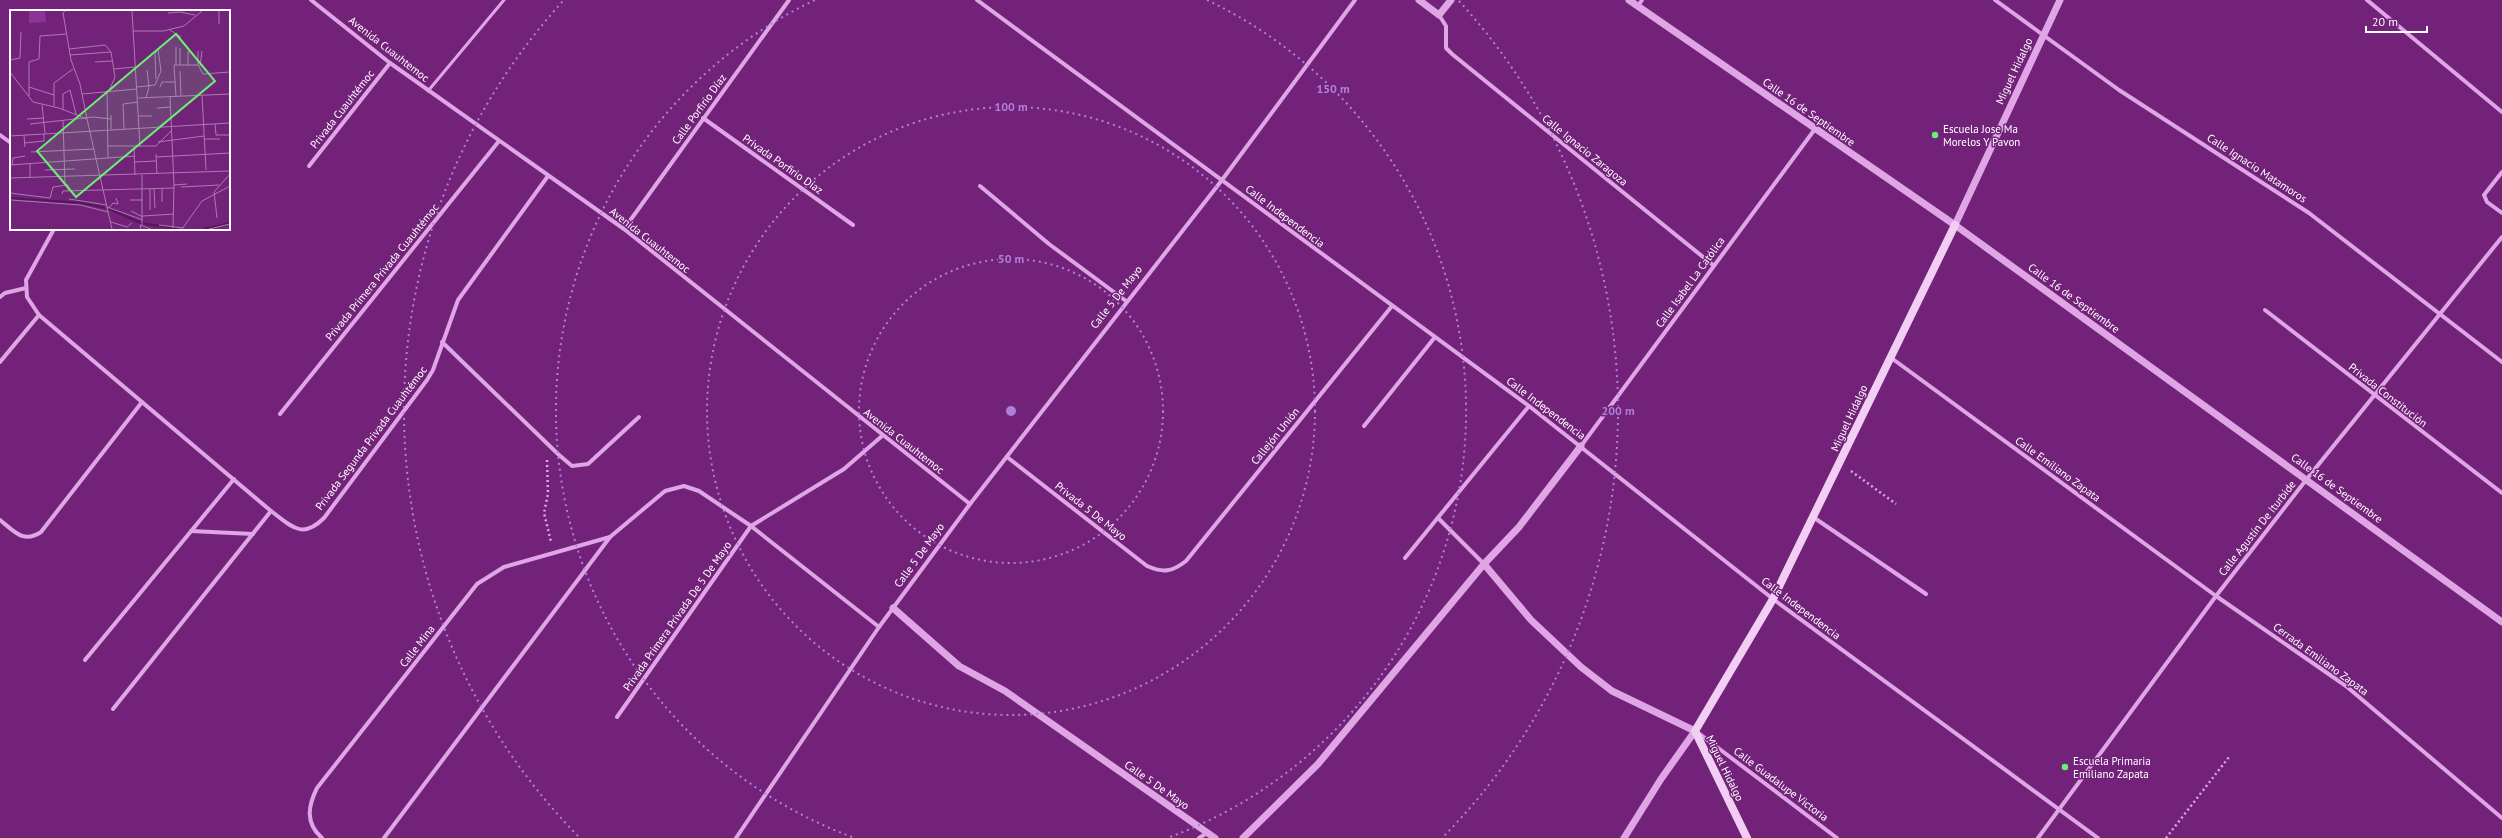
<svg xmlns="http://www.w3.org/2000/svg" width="2502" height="838" font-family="'PT Sans',sans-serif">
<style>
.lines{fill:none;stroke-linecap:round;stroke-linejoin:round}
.path{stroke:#dfa5e5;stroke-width:2.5;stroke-dasharray:2 3;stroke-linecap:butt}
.service{stroke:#dfa5e5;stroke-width:3}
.minor{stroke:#dfa5e5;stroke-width:4}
.tertiary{stroke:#dfa5e5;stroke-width:7}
.secondary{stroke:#f2cef4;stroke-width:8}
.ring{fill:none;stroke:#b080d9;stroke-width:2;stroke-dasharray:2 4}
.poi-dot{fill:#67f071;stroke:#73227a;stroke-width:1.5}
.labels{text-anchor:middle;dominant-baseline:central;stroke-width:3;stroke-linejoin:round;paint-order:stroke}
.street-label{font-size:11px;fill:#fff;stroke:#73227a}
.poi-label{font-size:11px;fill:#fff;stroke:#73227a;text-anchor:start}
.inset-river{fill:none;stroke:#56175a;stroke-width:2}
.inset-road{fill:none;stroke:#ab7aaf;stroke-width:1}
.view{fill:#67f071;fill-opacity:0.15;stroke:#67f071;stroke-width:2}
.inset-edge{fill:none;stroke:#fff;stroke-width:2}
.centre{fill:#b080d9;stroke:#73227a;stroke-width:2}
.ring-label{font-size:12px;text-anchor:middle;font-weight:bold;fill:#b080d9;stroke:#73227a;stroke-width:3;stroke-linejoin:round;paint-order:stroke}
</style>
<rect width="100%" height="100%" fill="#73227a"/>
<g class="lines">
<g class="path">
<polyline points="547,460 548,494 544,513 551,542"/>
<polyline points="1851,471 1896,504"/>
<polyline points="2166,838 2229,757"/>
</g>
<polyline class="service" points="428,91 504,0"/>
<g class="minor">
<polyline points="311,0 390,63 624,229 970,504"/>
<polyline points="977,0 1529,406 1773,599 2098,838"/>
<polyline points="1995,0 2119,90 2309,213 2502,362"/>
<polyline points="2367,0 2502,112"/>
<polyline points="1638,6 1642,0"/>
<polyline points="1439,15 1446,26 1446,48 1452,54 1713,265"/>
<polyline points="703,118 853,225"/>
<polyline points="0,135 11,143"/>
<polyline points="309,166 390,63"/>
<polyline points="2502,172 2484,195 2487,202 2502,213"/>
<polyline points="980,186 1049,244 1126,301"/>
<path d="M 54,229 L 26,280 L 27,297 L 39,315 L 271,511 C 291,526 302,540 324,518 L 427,380 L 433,370 L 458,300 L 548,176"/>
<polyline points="624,229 789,0"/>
<polyline points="0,297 5,293 26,288"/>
<polyline points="2265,310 2502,493"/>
<polyline points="442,342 558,454 572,466 588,464 639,417"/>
<polyline points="1890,357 2216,596 2346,686 2502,818"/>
<polyline points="0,362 39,315"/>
<polyline points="280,414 499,141"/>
<polyline points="1364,426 1435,337"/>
<polyline points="1581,446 1815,129"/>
<path d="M 1007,457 L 1147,566 C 1163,573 1172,572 1186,561 L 1392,306"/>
<polyline points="1813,517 1926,594"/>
<polyline points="1438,518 1484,564"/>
<path d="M 0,520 C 14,531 23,544 41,532 L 142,402"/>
<polyline points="191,531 253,534"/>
<polyline points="1405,558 1529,406"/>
<polyline points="85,660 234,479"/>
<polyline points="113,709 271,511"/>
<polyline points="617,717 751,526 844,469 882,436"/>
<polyline points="1697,732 1837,838"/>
<path d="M 322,838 C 305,823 308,806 317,788 L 477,584 L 504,567 L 610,537 L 665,491 L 684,486 L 699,491 L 751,526 L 879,627"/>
<polyline points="384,838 610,537"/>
<polyline points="736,838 879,627 970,504 1222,180 1355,0"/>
<polyline points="1199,838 1207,833"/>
<polyline points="2038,838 2216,596 2306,480 2502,237"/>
</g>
<g class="tertiary">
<polyline points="1419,0 1439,15 1451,0"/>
<polyline points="1629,0 1955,225 2502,622"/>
<polyline points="1955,225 2060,0"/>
<polyline points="1484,564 1531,620 1581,667 1612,691 1695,731 1661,779 1624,838"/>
<polyline points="893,608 959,666 1005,691 1215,838"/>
<polyline points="1243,838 1318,764 1484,564 1519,527 1581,446"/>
</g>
<polyline class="secondary" points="1747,838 1695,731 1773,599 1955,225"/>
</g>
<g class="ring">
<circle cx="1011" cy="411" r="152"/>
<circle cx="1011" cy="411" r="304"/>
<path d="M852 837A455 455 0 0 1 815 0M1207 0A455 455 0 0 1 1170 837"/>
<path d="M578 836A607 607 0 0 1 563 1M1459 1A607 607 0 0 1 1444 836"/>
</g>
<g class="poi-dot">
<circle cx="1935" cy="135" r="4"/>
<circle cx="2065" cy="767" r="4"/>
</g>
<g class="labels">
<g class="street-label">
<text transform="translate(389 49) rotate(38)">Avenida Cuauhtemoc</text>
<text transform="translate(2014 71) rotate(-65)">Miguel Hidalgo</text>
<text transform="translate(342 109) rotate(-52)">Privada Cuauhtémoc</text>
<text transform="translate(699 109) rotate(-54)">Calle Porfirio Díaz</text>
<text transform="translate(1809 112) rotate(35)">Calle 16 de Septiembre</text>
<text transform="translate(1585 150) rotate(39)">Calle Ignacio Zaragoza</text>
<text transform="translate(783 164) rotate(35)">Privada Porfirio Díaz</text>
<text transform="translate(2257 168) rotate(33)">Calle Ignacio Matamoros</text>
<text transform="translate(1285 216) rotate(37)">Calle Independencia</text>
<text transform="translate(650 240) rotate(38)">Avenida Cuauhtemoc</text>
<text transform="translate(382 272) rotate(-51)">Privada Primera Privada Cuauhtémoc</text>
<text transform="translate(1690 282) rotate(-54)">Calle Isabel La Católica</text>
<text transform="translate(1116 297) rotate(-52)">Calle 5 De Mayo</text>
<text transform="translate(2074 298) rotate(36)">Calle 16 de Septiembre</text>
<text transform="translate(2388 395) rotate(38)">Privada Constitución</text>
<text transform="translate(1546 408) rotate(37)">Calle Independencia</text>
<text transform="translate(1849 418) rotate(-65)">Miguel Hidalgo</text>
<text transform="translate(1275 436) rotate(-51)">Callejón Unión</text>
<text transform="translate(371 438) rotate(-53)">Privada Segunda Privada Cuauhtémoc</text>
<text transform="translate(904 441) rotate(38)">Avenida Cuauhtemoc</text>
<text transform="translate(2058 469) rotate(36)">Calle Emiliano Zapata</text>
<text transform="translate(2337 488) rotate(36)">Calle 16 de Septiembre</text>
<text transform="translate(1091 511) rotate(38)">Privada 5 De Mayo</text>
<text transform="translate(2257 528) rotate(-52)">Calle Agustín De Iturbide</text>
<text transform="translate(919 555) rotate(-54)">Calle 5 De Mayo</text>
<text transform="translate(1801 608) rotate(37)">Calle Independencia</text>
<text transform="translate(677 616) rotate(-55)">Privada Primera Privada De 5 De Mayo</text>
<text transform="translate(417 646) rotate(-52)">Calle Mina</text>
<text transform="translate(2321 659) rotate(36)">Cerrada Emiliano Zapata</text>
<text transform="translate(1725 768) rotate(64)">Miguel Hidalgo</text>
<text transform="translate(1781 784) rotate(37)">Calle Guadalupe Victoria</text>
<text transform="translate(1157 785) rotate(35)">Calle 5 De Mayo</text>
</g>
<g class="poi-label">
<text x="1943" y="129">Escuela Jose Ma<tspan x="1943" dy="13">Morelos Y Pavon</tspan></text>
<text x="2073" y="761">Escuela Primaria<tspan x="2073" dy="13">Emiliano Zapata</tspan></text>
</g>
</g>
<g transform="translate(10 10)">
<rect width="220" height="220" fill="#73227a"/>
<path d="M 19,1 L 35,1 L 36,12 L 19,13 Z" fill="#8d3396"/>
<path class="inset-river" d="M 0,188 L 73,193 L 95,198M 99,199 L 131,213 L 169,219M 194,219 L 220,213"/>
<path class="inset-road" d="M 55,1 L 53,3 L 61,50 L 70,74 L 77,109M 122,1 L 130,137M 158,3 L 170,2 L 185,5M 209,14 L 209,1M 160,20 L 171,27M 123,21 L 153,21 L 174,16 L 192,1M 166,37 L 166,55M 170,38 L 170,55M 59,39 L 95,35 L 101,42M 188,41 L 188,55M 60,45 L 101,42 L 105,67 L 99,81M 0,50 L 10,48 L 11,22M 85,52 L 102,51M 178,55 L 178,42 L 182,42M 190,56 L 192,41M 104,59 L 125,57M 170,61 L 171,86M 0,62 L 23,92 L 49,98 L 77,109 L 86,149M 19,77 L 44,85M 127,77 L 145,75 L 151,61 L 148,39 L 145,43 L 146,69M 150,77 L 152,72 L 165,72M 97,81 L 98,148M 72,84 L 127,79M 192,85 L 196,160M 19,86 L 19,52 L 29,49 L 30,26 L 56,24M 160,87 L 164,175 L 163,218M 166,87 L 164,55 L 188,55 L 193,64 L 220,62M 128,88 L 220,84M 136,88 L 139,77 L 137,60M 32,95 L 35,123M 44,96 L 44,73 L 63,59M 147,98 L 161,97M 53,99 L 53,84 L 60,80 L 66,104M 101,105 L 101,119M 129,106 L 142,106M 17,109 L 34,108M 53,110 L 55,175M 20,114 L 83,107 L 101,109M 205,114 L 206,125 L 220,125M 114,119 L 113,94 L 128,92M 14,125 L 15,137M 0,126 L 220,113M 194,129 L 210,129M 148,132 L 194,126M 14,133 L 34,131 L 34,124M 98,136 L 146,136M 146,136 L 162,120M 124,137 L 125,165M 21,142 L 84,139M 146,144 L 147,164M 146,147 L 220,143M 86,149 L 102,219M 124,152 L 146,151M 20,154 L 20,168M 0,155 L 125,146M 2,155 L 3,148 L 15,146M 35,160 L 65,159M 0,168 L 220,161M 164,175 L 177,174M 171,177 L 209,175M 152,178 L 152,192M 140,179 L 140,200M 144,179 L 145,198M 0,183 L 40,188 L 43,177 L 58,175 L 58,181M 52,184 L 53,181 L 164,178M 59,189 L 97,195M 1,190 L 70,195 L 98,202M 120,190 L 133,190M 97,197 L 133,210M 99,198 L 103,193 L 108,194 L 106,188M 121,201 L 133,207M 133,206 L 164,204M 207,208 L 204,182 L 220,164M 101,212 L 117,217 L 122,213M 132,215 L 132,165M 149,215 L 173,218M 131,219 L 130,215 L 141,219M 172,219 L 192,191 L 220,176M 199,219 L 220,214"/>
<path class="view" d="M 166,24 L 205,71 L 66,187 L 27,141 Z"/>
<rect width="220" height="220" class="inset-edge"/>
</g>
<circle cx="1011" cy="411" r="6" class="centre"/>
<g class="ring-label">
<text x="1333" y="93">150 m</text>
<text x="1011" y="111">100 m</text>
<text x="1011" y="263">50 m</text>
<text x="1618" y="415">200 m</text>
</g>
<path d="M2366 26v6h61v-6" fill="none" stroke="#ffffff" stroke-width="2"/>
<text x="2372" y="26" font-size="12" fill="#ffffff" stroke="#73227a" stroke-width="3" paint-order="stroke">20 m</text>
</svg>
